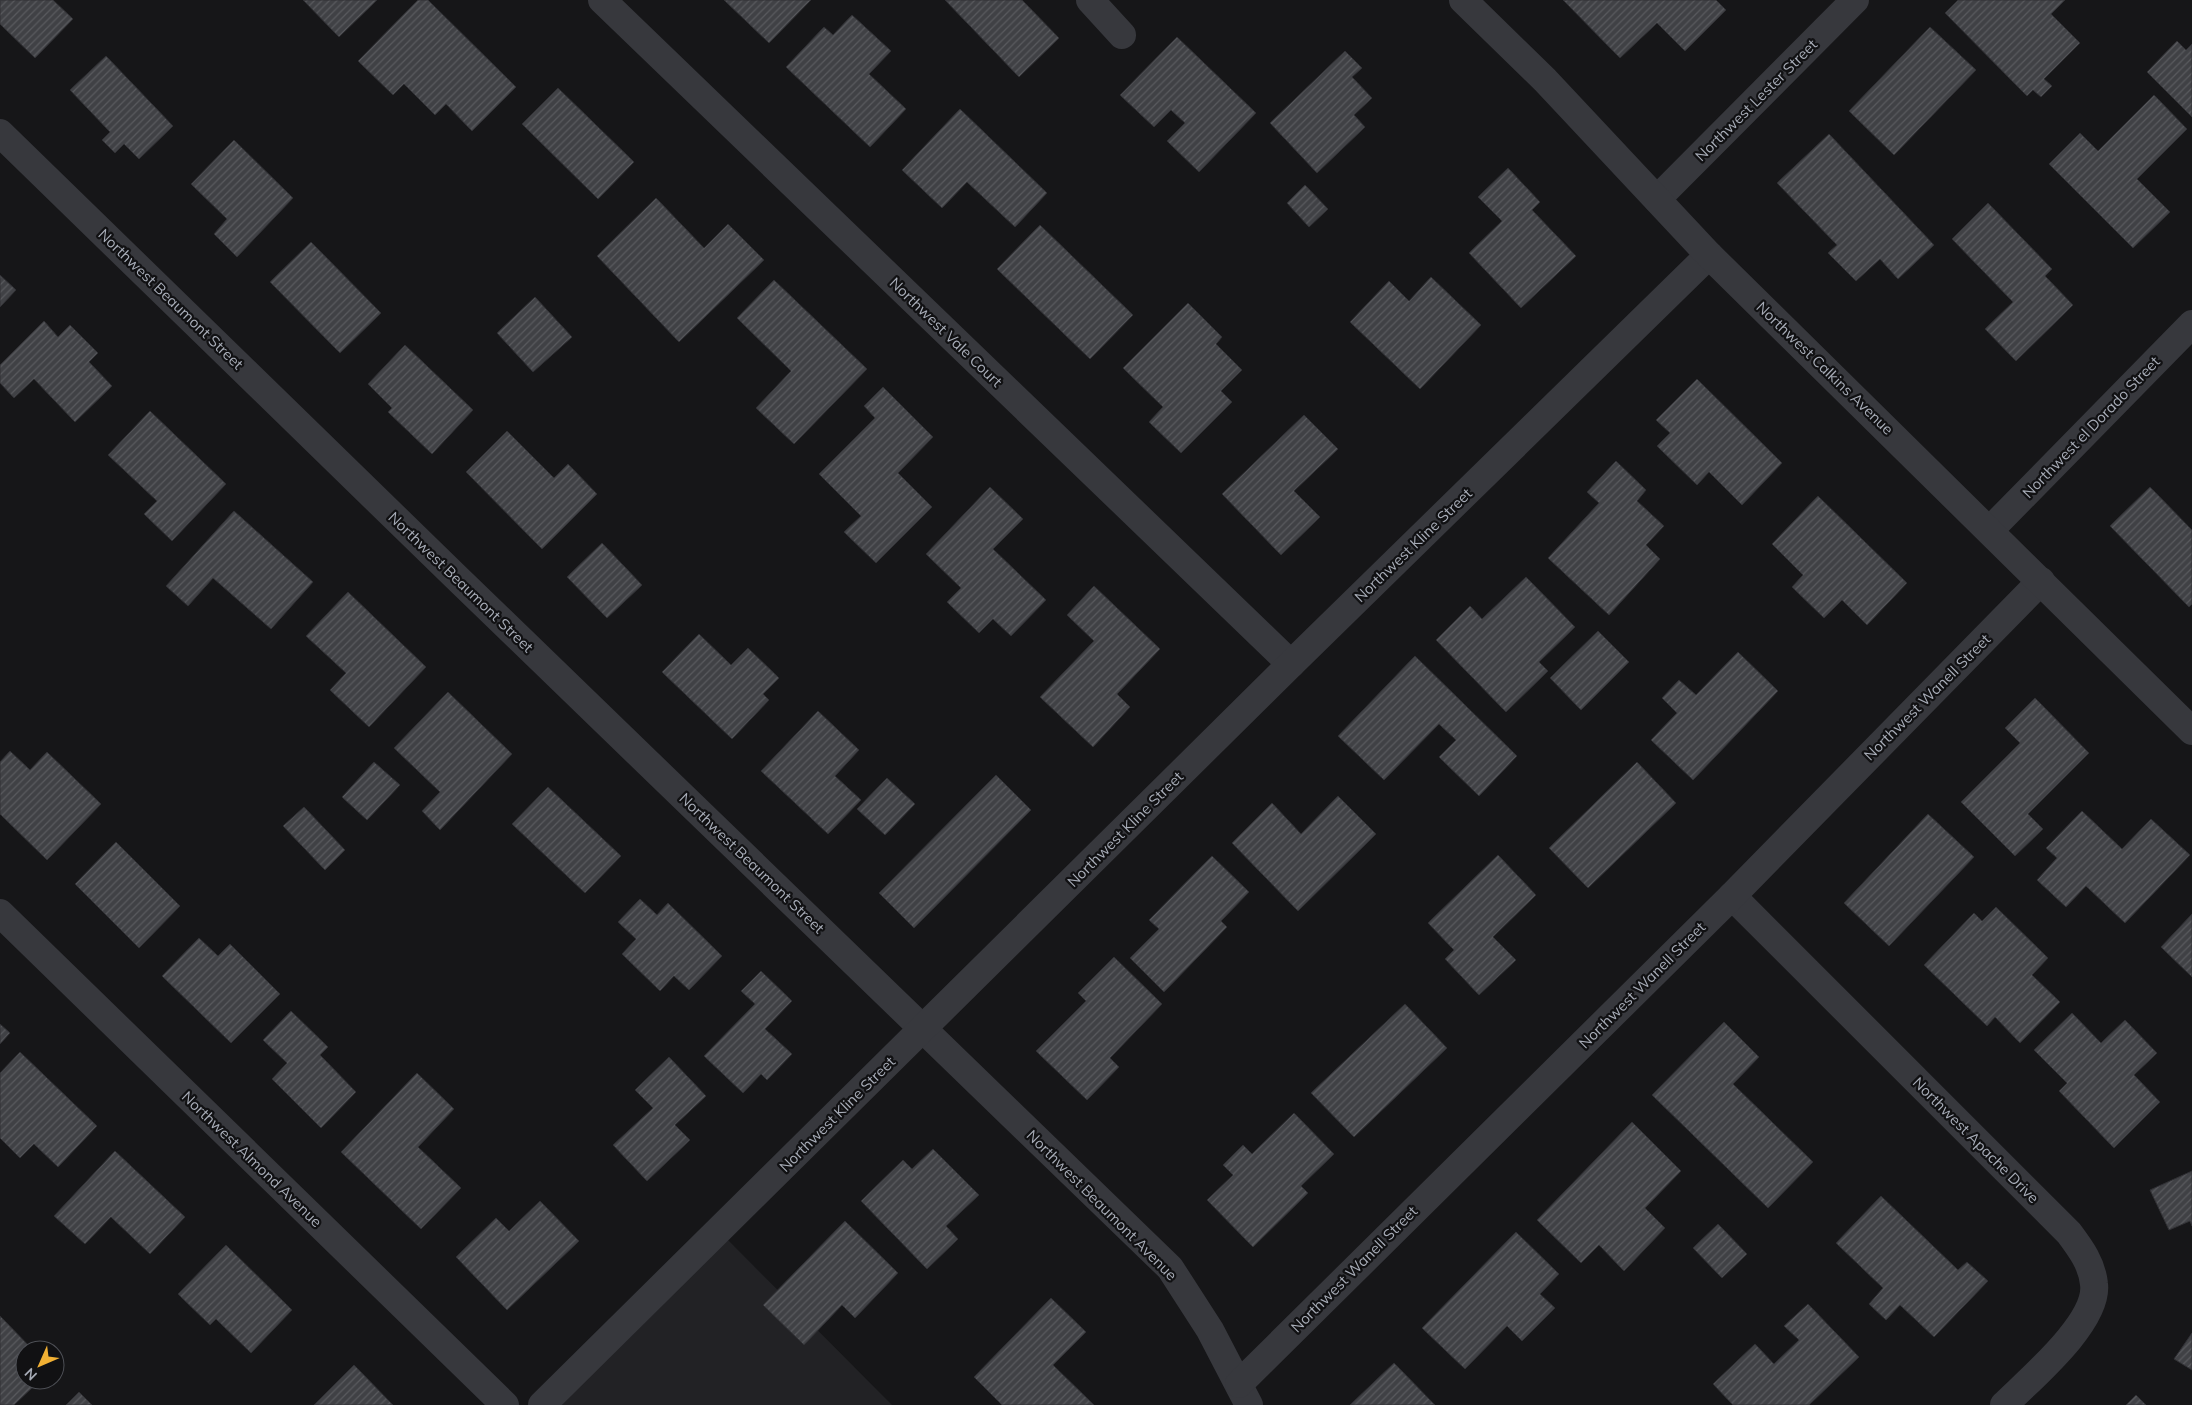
<svg xmlns="http://www.w3.org/2000/svg" width="2192" height="1405" font-family="Mulish,sans-serif">
<style>
.built{fill:#222225}
.building{fill:url(#building-hatch);stroke:#303034}
.lines{fill:none;stroke-linecap:round;stroke-linejoin:round}
.minor{stroke:#37383d;stroke-width:28}
.tertiary{stroke:#37383d;stroke-width:28}
.labels{text-anchor:middle;dominant-baseline:central;stroke-width:4.5;stroke-linejoin:round;paint-order:stroke}
.street-label{font-size:15px;fill:#a8adb8;stroke:#111113}
</style>
<defs>
<pattern id="building-hatch" width="6" height="6" patternUnits="userSpaceOnUse" patternTransform="scale(1.25)"><rect width="6" height="6" fill="#404145"/><path d="M-1 1l2-2M0 6l6-6M5 7l2-2" fill="none" stroke="#595a5e"/></pattern>
</defs>
<rect width="100%" height="100%" fill="#161618"/>
<polygon class="built" points="719,1231 892,1405 554,1405"/>
<g class="building">
<polygon points="0,0 53,0 73,19 35,58 0,24"/>
<polygon points="303,0 377,0 339,37"/>
<polygon points="418,0 428,0 516,87 472,131 446,104 435,115 404,84 393,95 358,61"/>
<polygon points="724,0 811,0 769,43"/>
<polygon points="945,0 1022,0 1059,38 1019,77"/>
<polygon points="1563,0 1716,0 1726,10 1685,51 1657,23 1620,58"/>
<polygon points="1958,0 2065,0 2051,14 2080,43 2044,79 2052,86 2041,97 2033,90 2027,96 1945,13"/>
<polygon points="852,15 891,51 869,74 906,109 870,147 786,67 824,27 833,35"/>
<polygon points="1930,27 1976,70 1894,155 1849,111"/>
<polygon points="1177,37 1256,113 1199,172 1167,141 1185,123 1171,110 1154,127 1120,95"/>
<polygon points="2177,41 2186,50 2192,44 2192,117 2147,72"/>
<polygon points="1345,51 1362,68 1352,77 1372,98 1354,115 1365,127 1317,173 1270,123"/>
<polygon points="106,56 173,126 139,159 124,144 115,153 102,140 110,132 70,90"/>
<polygon points="558,88 634,162 598,199 522,124"/>
<polygon points="2154,95 2187,129 2137,179 2170,212 2133,248 2049,164 2080,133 2098,151"/>
<polygon points="960,109 1047,193 1015,227 967,182 942,208 902,170"/>
<polygon points="1829,134 1934,245 1898,279 1880,259 1856,281 1828,253 1837,245 1777,183"/>
<polygon points="234,140 293,198 237,257 214,234 227,219 191,184"/>
<polygon points="1508,168 1540,202 1532,210 1576,256 1521,308 1469,253 1502,221 1478,197"/>
<polygon points="1305,185 1328,209 1309,227 1287,203"/>
<polygon points="656,198 704,248 728,224 764,260 679,342 597,256"/>
<polygon points="1988,203 2052,269 2045,276 2073,305 2016,361 1985,329 2013,302 1952,239"/>
<polygon points="1040,225 1133,315 1090,359 997,269"/>
<polygon points="311,242 381,313 340,353 270,282"/>
<polygon points="0,275 16,290 0,307"/>
<polygon points="1431,277 1481,325 1420,389 1350,322 1389,281 1409,301"/>
<polygon points="774,280 867,369 794,444 756,408 791,371 737,318"/>
<polygon points="535,297 572,337 533,372 497,333"/>
<polygon points="1188,303 1222,337 1216,344 1242,370 1221,391 1232,402 1181,453 1149,422 1163,407 1123,368"/>
<polygon points="44,321 58,337 70,325 98,353 89,362 112,386 75,422 34,379 14,398 0,383 0,365"/>
<polygon points="405,345 473,410 432,454 388,412 392,408 368,384"/>
<polygon points="1697,379 1782,463 1742,505 1709,472 1697,485 1657,446 1670,433 1656,420"/>
<polygon points="883,387 933,437 898,473 932,507 876,563 844,532 861,516 819,474 875,418 864,406"/>
<polygon points="150,411 226,484 172,541 144,514 157,501 108,455"/>
<polygon points="1304,415 1338,449 1294,491 1320,517 1281,555 1222,494"/>
<polygon points="507,431 554,478 568,464 597,494 542,549 466,472"/>
<polygon points="1616,461 1646,490 1637,501 1664,526 1646,545 1660,559 1609,615 1548,558 1599,503 1587,492"/>
<polygon points="990,487 1023,519 993,549 1046,600 1011,636 993,619 979,633 947,602 961,588 926,554"/>
<polygon points="2150,487 2192,530 2192,604 2189,607 2110,526"/>
<polygon points="1818,496 1907,583 1867,625 1842,600 1824,618 1792,587 1803,575 1772,544"/>
<polygon points="234,511 313,582 271,629 213,578 188,606 166,586"/>
<polygon points="602,543 642,585 607,618 567,577"/>
<polygon points="1526,577 1575,627 1539,662 1548,671 1506,712 1436,640 1470,606 1482,619"/>
<polygon points="1094,586 1160,649 1117,694 1130,707 1093,747 1040,697 1094,641 1067,615"/>
<polygon points="348,592 426,667 369,727 330,690 346,673 306,636"/>
<polygon points="1598,631 1629,662 1581,710 1550,678"/>
<polygon points="699,634 731,665 748,648 779,678 763,694 769,700 732,739 662,672"/>
<polygon points="1738,652 1778,691 1693,780 1651,740 1677,713 1662,698 1679,680 1696,695"/>
<polygon points="1415,656 1517,756 1479,796 1439,757 1456,740 1439,724 1384,780 1338,736"/>
<polygon points="448,692 512,754 440,830 422,811 440,792 394,748"/>
<polygon points="2035,698 2089,753 2028,814 2043,829 2015,856 1961,802 2020,743 2005,728"/>
<polygon points="818,711 859,750 835,776 861,800 828,834 761,771"/>
<polygon points="10,751 30,770 47,752 101,804 47,860 0,814 0,762"/>
<polygon points="374,762 400,785 367,820 342,797"/>
<polygon points="1637,762 1676,803 1588,888 1549,848"/>
<polygon points="996,775 1031,810 914,928 879,893"/>
<polygon points="887,778 915,804 885,835 857,809"/>
<polygon points="548,787 621,856 585,893 512,824"/>
<polygon points="1338,796 1376,834 1298,911 1232,843 1272,803 1301,834"/>
<polygon points="304,807 345,850 325,870 283,826"/>
<polygon points="2082,811 2122,849 2151,819 2190,855 2125,923 2086,886 2066,907 2037,880 2057,858 2046,848"/>
<polygon points="1928,814 1974,857 1889,946 1844,903"/>
<polygon points="116,842 180,906 139,948 75,884"/>
<polygon points="1498,855 1536,895 1493,937 1516,960 1479,995 1445,959 1454,950 1428,923"/>
<polygon points="1212,856 1249,892 1221,921 1227,927 1164,992 1130,958 1159,929 1149,920"/>
<polygon points="640,899 657,915 668,903 722,956 689,990 674,976 660,991 622,954 636,939 618,922"/>
<polygon points="1996,907 2048,958 2032,975 2060,1002 2020,1043 1995,1017 1987,1026 1924,965 1974,913 1982,921"/>
<polygon points="2192,914 2192,977 2161,947"/>
<polygon points="199,938 218,956 230,944 280,994 231,1043 162,976"/>
<polygon points="1114,957 1162,1004 1110,1058 1119,1067 1087,1100 1036,1051 1086,1001 1078,993"/>
<polygon points="761,971 792,1001 765,1029 792,1054 767,1080 761,1074 743,1093 704,1056 755,1004 741,991"/>
<polygon points="1405,1004 1447,1048 1354,1137 1311,1093"/>
<polygon points="291,1011 328,1047 320,1055 356,1092 321,1128 272,1079 287,1063 263,1040"/>
<polygon points="2072,1013 2101,1043 2125,1020 2157,1053 2134,1075 2160,1102 2114,1148 2059,1091 2067,1083 2034,1050"/>
<polygon points="1724,1022 1759,1057 1733,1084 1813,1162 1768,1208 1652,1095"/>
<polygon points="0,1024 10,1033 0,1044"/>
<polygon points="20,1052 97,1126 58,1167 34,1144 20,1158 0,1138 0,1073"/>
<polygon points="669,1057 706,1096 675,1125 690,1140 647,1181 613,1145 653,1108 635,1090"/>
<polygon points="417,1073 454,1109 418,1147 461,1188 421,1229 341,1152"/>
<polygon points="1294,1113 1334,1154 1301,1186 1308,1193 1253,1247 1207,1200 1233,1175 1223,1165 1243,1145 1252,1154"/>
<polygon points="1632,1122 1681,1171 1645,1208 1665,1228 1624,1271 1599,1245 1581,1263 1537,1220"/>
<polygon points="933,1149 979,1195 946,1226 958,1239 927,1269 861,1201 903,1160 912,1169"/>
<polygon points="115,1151 185,1217 150,1254 111,1217 85,1244 54,1216"/>
<polygon points="2192,1171 2192,1226 2190,1221 2169,1230 2150,1190"/>
<polygon points="1881,1196 1958,1270 1967,1262 1988,1281 1934,1337 1900,1305 1886,1320 1869,1304 1883,1288 1836,1243"/>
<polygon points="540,1201 579,1241 507,1310 456,1257 496,1218 509,1231"/>
<polygon points="845,1221 898,1273 855,1318 842,1305 804,1345 763,1305"/>
<polygon points="1718,1224 1747,1254 1722,1278 1693,1248"/>
<polygon points="1516,1232 1559,1274 1540,1294 1555,1308 1522,1341 1507,1326 1465,1369 1422,1328"/>
<polygon points="226,1245 292,1310 251,1353 216,1319 210,1325 178,1294"/>
<polygon points="1051,1298 1086,1332 1053,1365 1094,1405 1002,1405 974,1377"/>
<polygon points="1808,1304 1859,1357 1809,1405 1733,1405 1713,1384 1755,1344 1774,1364 1799,1340 1784,1326"/>
<polygon points="0,1316 33,1350 25,1350 25,1357 17,1364 25,1372 25,1380 33,1380 36,1384 14,1405 0,1405"/>
<polygon points="2192,1333 2192,1370 2174,1359"/>
<polygon points="1394,1363 1435,1405 1350,1405"/>
<polygon points="354,1365 393,1405 314,1405"/>
<polygon points="79,1392 92,1405 66,1405"/>
<polygon points="2136,1395 2146,1405 2126,1405"/>
</g>
<g class="lines">
<g class="minor">
<polyline points="602,0 1291,664"/>
<polyline points="1090,0 1122,35"/>
<polyline points="0,133 457,578 1170,1268 1210,1330 1249,1405"/>
<polyline points="1657,199 1855,0"/>
<polyline points="1990,530 2192,324"/>
<path d="M 1732,896 L 2069,1233 C 2081,1249 2092,1264 2094,1284 C 2099,1322 2029,1380 2004,1405"/>
<polyline points="0,913 505,1405"/>
<polyline points="1239,1384 1732,896 2041,581"/>
<polyline points="542,1405 1291,664 1709,255"/>
</g>
<polyline class="tertiary" points="1463,0 1545,80 1709,255 2192,731"/>
</g>
<g class="labels">
<g class="street-label">
<text transform="translate(1756 100) rotate(-45)">Northwest Lester Street</text>
<text transform="translate(171 299) rotate(44)">Northwest Beaumont Street</text>
<text transform="translate(946 332) rotate(44)">Northwest Vale Court</text>
<text transform="translate(1825 368) rotate(44)">Northwest Calkins Avenue</text>
<text transform="translate(2091 427) rotate(-46)">Northwest el Dorado Street</text>
<text transform="translate(1413 545) rotate(-44)">Northwest Kline Street</text>
<text transform="translate(461 582) rotate(44)">Northwest Beaumont Street</text>
<text transform="translate(1927 697) rotate(-45)">Northwest Wanell Street</text>
<text transform="translate(1125 829) rotate(-45)">Northwest Kline Street</text>
<text transform="translate(752 863) rotate(44)">Northwest Beaumont Street</text>
<text transform="translate(1642 985) rotate(-45)">Northwest Wanell Street</text>
<text transform="translate(837 1114) rotate(-45)">Northwest Kline Street</text>
<text transform="translate(1976 1140) rotate(45)">Northwest Apache Drive</text>
<text transform="translate(252 1159) rotate(44)">Northwest Almond Avenue</text>
<text transform="translate(1102 1205) rotate(45)">Northwest Beaumont Avenue</text>
<text transform="translate(1354 1269) rotate(-45)">Northwest Wanell Street</text>
</g>
</g>
<g transform="translate(40 1365) rotate(225)"><circle r="24" fill="#111113" stroke="#4d4f55"/>
<path d="M0-4L9 19L0 12L-9 19Z" fill="#f2b134"/>
<text y="-8" font-size="14" font-weight="bold" text-anchor="middle" fill="#a8adb8">N</text>
</g>
</svg>
